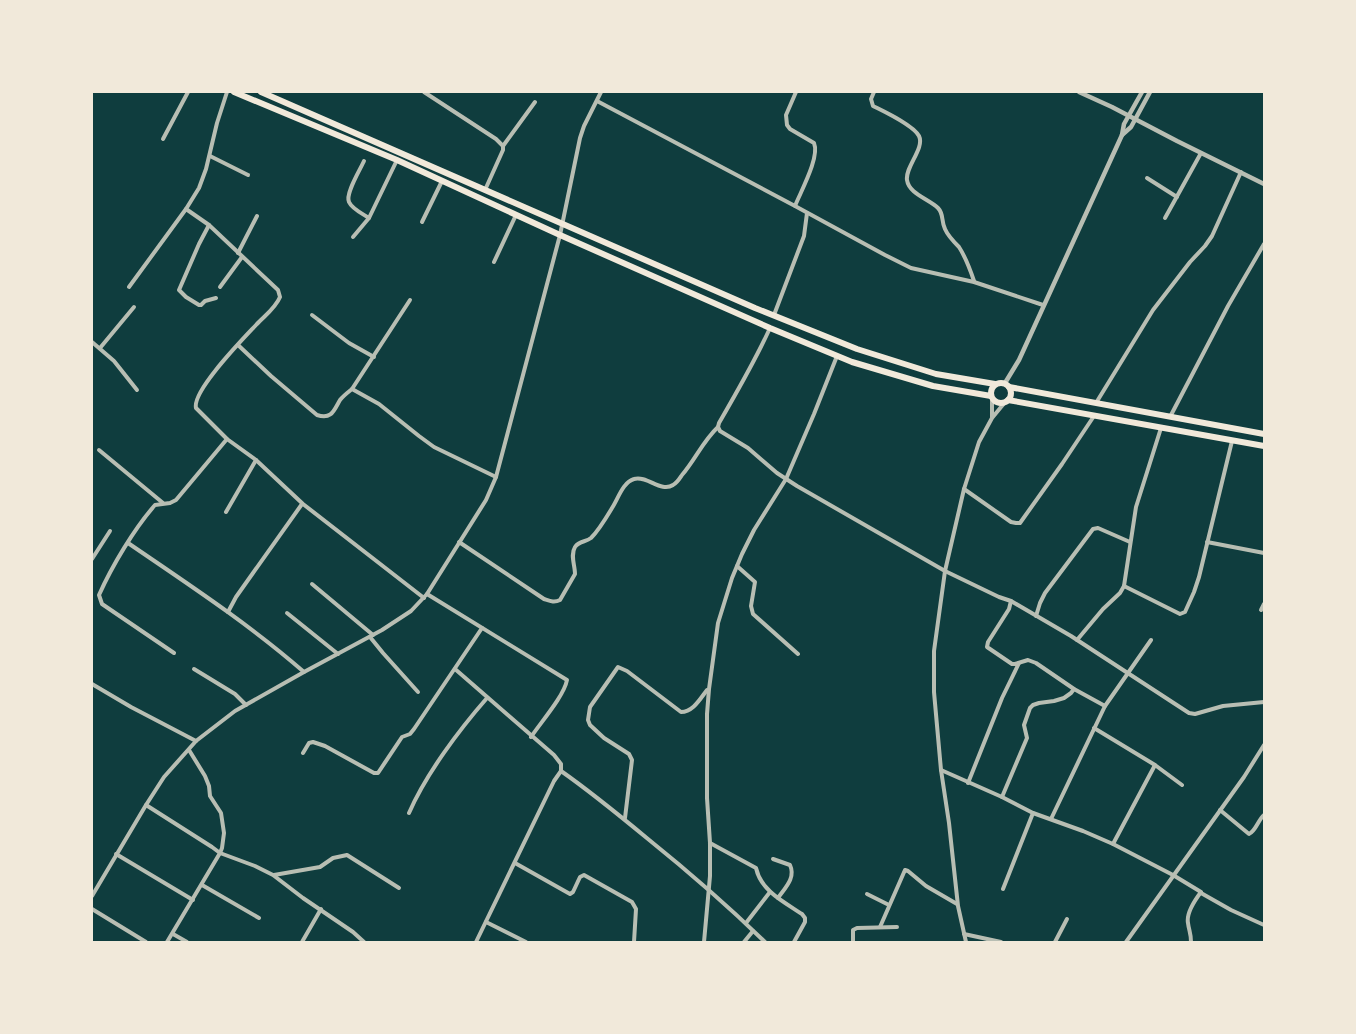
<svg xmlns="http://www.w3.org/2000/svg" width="1356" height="1034" font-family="Rubik,sans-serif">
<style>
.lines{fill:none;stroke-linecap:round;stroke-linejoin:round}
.minor{stroke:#b8beb3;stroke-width:4}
.tertiary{stroke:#b8beb3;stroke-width:4.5}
.primary{stroke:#f1e9da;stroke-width:6}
</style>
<rect width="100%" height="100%" fill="#0f3d3e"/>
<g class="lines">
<g class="minor">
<path d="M 227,92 L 217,123 L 206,169 L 199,188 L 186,209 L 209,225 L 278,290 L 280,297 C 275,309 264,316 256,325 C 242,340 192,391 196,408 L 227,439 L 256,460 L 303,504 L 424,598"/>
<polyline points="424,92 496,139 503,146 503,150 485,190"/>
<path d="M 874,92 L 871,99 L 873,106 C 885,112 913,125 919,136 C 925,148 905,167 907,180 C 909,194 929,199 938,208 C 944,214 941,221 945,229 C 948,236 954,242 959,247 C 966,258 970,269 974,281"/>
<polyline points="597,101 795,206 885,255 911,268 974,282 1043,305"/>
<polyline points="163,139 188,92"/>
<polyline points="503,146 535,102"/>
<polyline points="210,156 248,175"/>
<path d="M 364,161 C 360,170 345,194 349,202 C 352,209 363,214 369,218 L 397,160"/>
<polyline points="1147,178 1177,197"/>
<path d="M 795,206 C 801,191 820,157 814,143 L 790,129 L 787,125 L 786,115 L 796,92"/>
<polyline points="1165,218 1201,153"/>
<polyline points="422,222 442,181"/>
<polyline points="209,225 199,244 179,290 186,297 199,305 201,305 205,301 216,298"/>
<polyline points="353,237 369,218"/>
<polyline points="238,253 257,216"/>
<polyline points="494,262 516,215"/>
<polyline points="129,287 186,209"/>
<polyline points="220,287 242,257"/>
<polyline points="312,315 349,343 374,357"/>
<polyline points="774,315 804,236 807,213"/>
<path d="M 770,328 C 755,361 737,392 719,423 L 718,427 L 720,431 L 748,448 L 777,473 L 797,486 L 945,571 L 999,597 L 1011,601 L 1009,609 L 988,642 L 987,647 L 1012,664 L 1015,664 L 1028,660 L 1036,663 L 1074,689 L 1105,706"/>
<polyline points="92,342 114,361 137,390"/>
<path d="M 238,345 L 271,376 L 317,415 C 332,420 334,410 340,400 C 343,396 347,393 352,389 L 379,404 L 419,436 L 434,447 L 496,477"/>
<polyline points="100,348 134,307"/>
<polyline points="352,389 410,300"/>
<polyline points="992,398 992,417"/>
<polyline points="1096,403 1153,310 1190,262 1205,246 1212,236 1241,172"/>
<polyline points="1170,417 1228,306 1264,244"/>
<polyline points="99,450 163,503"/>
<polyline points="964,489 1011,522 1016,523 1020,523 1062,464 1094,416"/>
<polyline points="226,512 256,460"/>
<path d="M 459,542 L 544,599 C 550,601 554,603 560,600 L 575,574 C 575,565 570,555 575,547 C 579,541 586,542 591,538 C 599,530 606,518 612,508 C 618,499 623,482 634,479 C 647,475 661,493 673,485 C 677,483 680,478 682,475 C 695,460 703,441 718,427"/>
<polyline points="1207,542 1264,553"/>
<path d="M 128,543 C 188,584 249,624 304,672"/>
<polyline points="92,559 110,531"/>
<polyline points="737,566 755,582 751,606 753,614 798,654"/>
<polyline points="312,584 373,635"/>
<polyline points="1124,586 1180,614 1185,612 1194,592 1199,577 1232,441"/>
<path d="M 427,594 L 567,680 C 564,696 541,722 531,737"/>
<polyline points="1011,601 1071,636 1189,713 1195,714 1223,706 1264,702"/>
<polyline points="1261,610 1264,604"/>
<polyline points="228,612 236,597 302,504"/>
<polyline points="287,613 338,654"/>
<polyline points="1036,616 1040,603 1045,593 1093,529 1098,528 1130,542"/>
<polyline points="370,637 383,653 418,692"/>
<polyline points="1077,640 1103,609 1120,593 1124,586 1136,507 1161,428"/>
<path d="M 174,653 L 102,604 L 99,595 C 112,566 134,529 155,505 L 170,503 L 176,500 L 227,439"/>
<polyline points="194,669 235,694 246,705"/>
<path d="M 455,669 L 554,755 L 561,764 L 561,771 C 591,792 619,815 648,839 C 689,872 727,905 765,942"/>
<polyline points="92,684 131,707 196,741"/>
<polyline points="1094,728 1155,765 1182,785"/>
<polyline points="189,750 205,776 209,786 210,796 221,813 224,833 222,848 220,853 255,866 273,875 303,898 353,932 364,942"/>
<polyline points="303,753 309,743 313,742 325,746 374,773 378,773 402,737 410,734 414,729 482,628"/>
<path d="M 941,770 L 1002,797 L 1033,813 L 1083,831 L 1113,844 L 1173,875 L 1201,892 C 1195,900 1186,913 1188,923 C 1189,931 1191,933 1191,942"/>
<polyline points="968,783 1002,698 1019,663"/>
<polyline points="1002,797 1027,738 1024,725 1030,708 1033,705 1039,703 1054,701 1064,698 1071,693 1074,689"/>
<polyline points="146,805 212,847 220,853 167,942"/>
<path d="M 1220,810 L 1249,834 C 1256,831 1258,820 1264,815"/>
<path d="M 409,813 C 426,774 459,730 487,698"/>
<path d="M 625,818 L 632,760 L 629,754 L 604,738 L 590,725 L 588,720 L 590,707 L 618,667 L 627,671 L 681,712 C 693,712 700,699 707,690"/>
<polyline points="1051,819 1105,706 1151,640"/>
<path d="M 710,843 L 756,868 C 761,891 784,902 802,914 L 805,918 L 805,922 L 794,942"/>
<polyline points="1113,844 1155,765"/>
<polyline points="116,854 193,900"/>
<path d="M 773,859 L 790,865 C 796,878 785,888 778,898"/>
<polyline points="515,863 570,894 573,892 580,877 584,875 632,902 636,909 634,942"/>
<polyline points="274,875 320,867 333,858 347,855 399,888"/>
<polyline points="202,885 259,918"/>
<polyline points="1003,889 1033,813"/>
<polyline points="1201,893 1231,910 1264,925"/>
<polyline points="867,894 889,905"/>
<polyline points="92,896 146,805 164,777 196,741 235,711 304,672 382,630 411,611 427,594 486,500 496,477 560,235 580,138 584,126 601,92"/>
<polyline points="92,909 146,942"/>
<polyline points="486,922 526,942"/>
<polyline points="746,923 770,892"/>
<polyline points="880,927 905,870 908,871 926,886 957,904"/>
<polyline points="173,934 187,942"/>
<polyline points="964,934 1001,942"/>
<polyline points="302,942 321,909"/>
<polyline points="476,942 554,781 561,771"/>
<polyline points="704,942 710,876 710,843 707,798 707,714 709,689 718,623 732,578 742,554 754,530 786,479 814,414 837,356"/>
<polyline points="744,942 753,931"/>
<polyline points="853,942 853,930 857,928 897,927"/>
<polyline points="966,942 958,906 949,823 941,770 934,692 934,651 945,571 964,489 979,442 992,418 1006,401"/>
<polyline points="1055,942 1067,919"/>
<polyline points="1126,942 1244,777 1264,745"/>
</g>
<g class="tertiary">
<polyline points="1079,92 1112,107 1177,141 1264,184"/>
<polyline points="1122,135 1131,127 1150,92"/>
<polyline points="1005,383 1019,360 1122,135 1124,124 1142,92"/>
</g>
<g class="primary">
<polyline points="234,92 397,160 560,235 770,328 852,362 933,386 991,396"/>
<polyline points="261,92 755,308 857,349 936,374 995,384"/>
<circle cx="1001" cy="393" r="10"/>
<polyline points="1009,387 1264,434"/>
<polyline points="1008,400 1264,446"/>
</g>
</g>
<rect width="1356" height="1034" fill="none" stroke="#f1e9da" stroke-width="186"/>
</svg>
